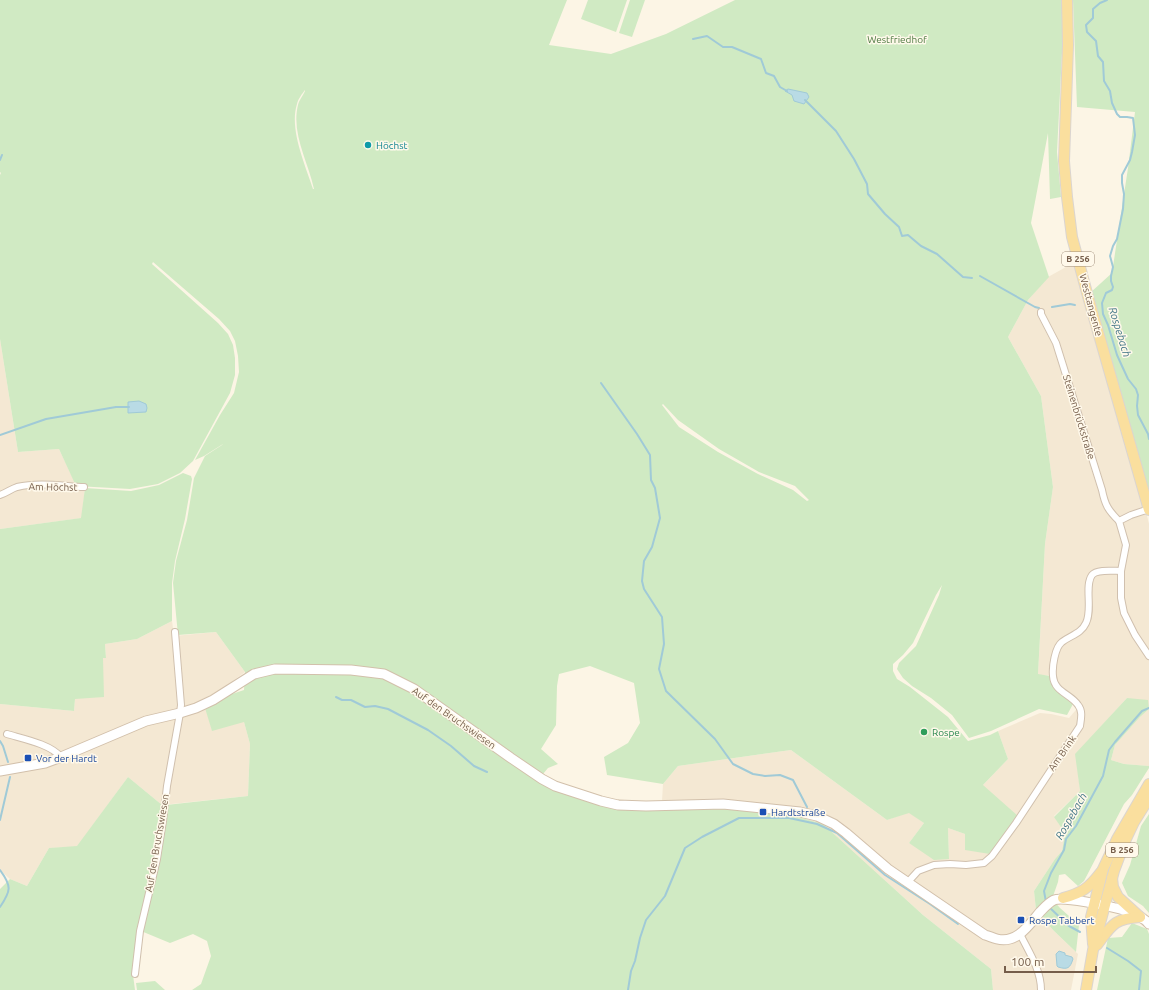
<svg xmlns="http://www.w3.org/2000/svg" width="1149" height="990" font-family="Ubuntu,sans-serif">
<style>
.residential{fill:#f4e8d3}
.green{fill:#d0eac3;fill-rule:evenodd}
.water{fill:#b9dbe5;stroke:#a0cad7}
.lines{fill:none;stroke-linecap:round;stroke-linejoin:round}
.stream{stroke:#a0cad7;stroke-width:2}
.street-casing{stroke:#d0c0ae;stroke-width:8}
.secondary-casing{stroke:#d2c0ab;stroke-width:11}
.primary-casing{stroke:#dbd5d0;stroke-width:12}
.street{stroke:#fff;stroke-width:6}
.secondary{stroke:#fff;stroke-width:9}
.primary{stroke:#fadf9e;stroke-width:10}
.culture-dot{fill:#0f9aa8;stroke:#fff9eb;stroke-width:1.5}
.leisure-dot{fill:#2e9e5b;stroke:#fff9eb;stroke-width:1.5}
.transit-dot{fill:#1a4fb4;stroke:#fff9eb;stroke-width:1.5}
.labels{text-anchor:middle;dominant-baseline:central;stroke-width:3;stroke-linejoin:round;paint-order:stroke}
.shield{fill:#fff9eb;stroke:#9e8c7a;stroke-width:1}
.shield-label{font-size:9px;font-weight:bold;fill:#755d4a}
.park-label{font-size:10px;fill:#4e7a42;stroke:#fff9eb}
.culture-label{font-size:10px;fill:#0d838f;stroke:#fff9eb;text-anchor:start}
.street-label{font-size:10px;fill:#755d4a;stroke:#fff9eb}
.leisure-label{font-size:10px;fill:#27864d;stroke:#fff9eb;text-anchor:start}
.transit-label{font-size:10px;fill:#164399;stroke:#fff9eb;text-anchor:start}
.water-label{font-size:11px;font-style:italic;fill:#478;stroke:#fff9eb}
</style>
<rect width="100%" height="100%" fill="#fcf5e5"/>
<g class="residential">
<polygon points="1075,262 1137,476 1149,524 1149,766 1124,764 1111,760 1115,745 1140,717 1149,709 1127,698 1076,754 1080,791 1054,816 1065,833 1062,851 1055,859 1034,891 1036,910 1053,930 1078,954 1071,990 993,990 991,969 923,915 823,824 713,800 662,801 663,784 678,766 791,750 887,820 909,812 924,823 909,843 949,859 948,828 965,834 983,785 1008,759 998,731 1040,713 1051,714 1069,718 1081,704 1058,685 1055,676 1038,675 1045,544 1053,487 1041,396 1008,337 1028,300 1048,277"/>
<polygon points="0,339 18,452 59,449 77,487 85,488 82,518 0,529"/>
<polygon points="172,621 174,636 216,632 245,672 223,688 199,702 244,722 250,744 248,796 162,805 128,777 77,847 49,848 27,886 10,879 0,870 0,704 74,711 75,699 103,658 106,657 105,644 137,639"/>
</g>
<g class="green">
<path d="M 0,0 L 567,0 L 549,45 L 611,54 L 666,34 L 735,0 L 1061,0 L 1064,13 L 1057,152 L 1061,197 L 1050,199 L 1048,133 L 1031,223 L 1049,277 L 1028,300 L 1008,337 L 1041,396 L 1053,487 L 1045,544 L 1038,674 L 1050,676 C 1052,691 1062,695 1073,704 L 1067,715 L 1039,709 L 991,731 L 969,738 L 952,715 L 931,698 L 912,686 L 903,678 L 897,669 L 899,663 L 916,646 L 939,595 L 942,585 L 936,595 L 913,643 L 903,655 L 893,664 L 893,671 L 897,679 L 910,687 L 948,717 L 968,741 L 990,735 L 998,731 L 1008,759 L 983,785 L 1018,816 L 990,854 L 965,850 L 965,834 L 948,828 L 949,859 L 934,860 L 909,843 L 924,823 L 909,813 L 887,820 L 791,750 L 678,766 L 663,784 L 607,775 L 604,757 L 628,743 L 640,723 L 634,683 L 590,666 L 559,674 L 557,686 L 556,725 L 541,749 L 558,764 L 548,768 L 538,780 L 591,802 L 673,809 L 730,809 L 791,815 L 823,824 L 923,915 L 991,969 L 993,990 L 192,990 L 201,984 L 211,956 L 207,941 L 193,934 L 170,943 L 141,931 L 166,805 L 248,796 L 250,744 L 244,722 L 212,731 L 205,708 L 223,697 L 244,690 L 245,672 L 216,632 L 178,635 L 173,583 L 176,561 L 187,520 L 194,478 L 205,456 L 222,445 L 223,444 L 204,456 L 195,460 L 220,415 L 234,393 L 239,372 L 238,356 L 235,341 L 230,331 L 219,319 L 153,262 L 152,264 L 218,323 L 228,334 L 233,345 L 235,358 L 235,375 L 230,393 L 193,461 L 180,473 L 158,484 L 130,489 L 76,486 L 59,449 L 18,452 L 0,339 L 0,175 L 1,173 L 0,172 ZM 305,90 L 305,91 C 303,96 299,100 298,105 C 291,134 308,161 314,189 L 313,189 C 305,164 289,129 297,104 C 298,99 302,94 305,90 ZM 663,404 L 678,420 L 719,449 L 759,472 L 795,486 L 809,500 L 807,501 L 793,490 L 758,474 L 718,452 L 679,427 L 662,405 Z"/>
<polygon points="588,0 627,0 616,32 581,19"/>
<polygon points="630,0 645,0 632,37 619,33"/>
<polygon points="1073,0 1149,0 1149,500 1090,293 1112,273 1128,168 1135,112 1077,107"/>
<polygon points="183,473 191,476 192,479 185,519 175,561 172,583 172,621 137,639 105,644 106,658 103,658 104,697 75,699 74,711 0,704 0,529 81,518 85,488 131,491 159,485"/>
<polygon points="1127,698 1148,700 1149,709 1140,717 1115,745 1111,760 1124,764 1149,766 1149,768 1132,795 1124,804 1084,881 1078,886 1065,874 1059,875 1058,882 1052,899 1060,908 1079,925 1076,952 1053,930 1036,910 1034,891 1055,859 1062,851 1065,833 1054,817 1080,791 1075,754"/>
<polygon points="128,777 162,805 161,821 133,975 135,990 0,990 0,889 10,879 27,886 49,848 77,846"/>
<polygon points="1149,814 1149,913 1143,906 1128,896 1122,883 1130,865 1141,826"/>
<polygon points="1132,923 1147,929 1149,934 1149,990 1097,990 1108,938 1122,937"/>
<polygon points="155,981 165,990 137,990 136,983"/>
</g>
<g class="water">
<polygon points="788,89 807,93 809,97 804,104 794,101 792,95 785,91"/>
<polygon points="139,401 146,404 147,408 146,412 128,413 128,402"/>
<path d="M 1059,951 L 1065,953 L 1065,955 L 1072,957 L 1073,959 C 1070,968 1068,970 1058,967 L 1057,966 L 1056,954 Z"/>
</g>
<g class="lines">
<g class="stream">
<polyline points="1107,0 1100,3 1093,9 1093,18 1086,25 1087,32 1096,41 1098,56 1103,62 1104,81 1110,91 1112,103 1117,114 1120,117 1127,117 1133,118 1135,135 1132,152 1130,160 1122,175 1122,183 1124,194 1123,209 1117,239 1113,246 1110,256 1113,267 1111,276 1111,281 1113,287 1112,290 1106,293 1102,303 1103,314 1108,325 1117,355 1122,366 1128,379 1136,389 1138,395 1137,406 1138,415 1148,434 1149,439"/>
<polyline points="693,39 707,36 723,47 732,47 761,59 766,73 774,76 780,87 787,91"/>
<polyline points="805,100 836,131 854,159 867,184 868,194 885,214 899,227 902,236 908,235 921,246 937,254 963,277 972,278"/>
<polyline points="0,160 2,155"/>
<polyline points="980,276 1035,307 1039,308"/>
<polyline points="1052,307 1070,304 1075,305"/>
<polyline points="601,383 637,434 650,455 651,480 655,488 660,518 652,547 644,561 642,581 644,589 662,617 664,644 659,669 666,691 715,739 733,764 753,774 765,776 780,775 793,780 807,807"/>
<polyline points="0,435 46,419 116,407 129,407"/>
<polyline points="336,697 342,700 351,700 365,707 375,706 388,709 428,730 451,746 474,766 487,772"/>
<polyline points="0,741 3,746 8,762"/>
<polyline points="0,820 10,777"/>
<path d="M 0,870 C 12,886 11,891 0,907"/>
<polyline points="1046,902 1044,891 1051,873 1064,850 1066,839 1076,826 1103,776 1109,750 1115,742 1142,711 1149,708"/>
<polyline points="1049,907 1069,926 1080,932"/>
<polyline points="1107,948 1128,961 1141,971 1139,990"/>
<polyline points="628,990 631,971 635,961 640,938 646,920 665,896 685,848 702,837 739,818 789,818 817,824 837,833 885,875 930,904 958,924"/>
</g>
<g class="street-casing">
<g id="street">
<path d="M 1041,312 L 1041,314 L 1056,343 L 1102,490 C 1105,505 1108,510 1119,521"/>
<path d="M 0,495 C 6,493 11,489 17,487 C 39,482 62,486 84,487"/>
<polyline points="1149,509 1131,515 1119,521 1126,545 1121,571 1121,598 1124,613 1135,635 1149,656"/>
<path d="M 7,734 C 24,739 50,744 61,757"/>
<path d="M 908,882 L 918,871 L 934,865 L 950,864 L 966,865 L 984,863 L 992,856 L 1016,823 L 1080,726 C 1081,719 1083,711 1078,705 C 1071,694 1054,692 1053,676 C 1052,667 1055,647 1062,642 C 1071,635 1081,634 1086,623 C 1093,609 1084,586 1092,575 C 1097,569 1113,571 1121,571"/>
<path d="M 1020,934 C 1029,952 1041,970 1041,990"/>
<polyline points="135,974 140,931 157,859 163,821 167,786 180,713 181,705 175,632"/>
</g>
</g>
<g class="secondary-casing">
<path id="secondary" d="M 0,771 L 45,763 L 61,757 L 146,721 L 180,713 L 196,708 L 213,700 L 254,674 L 275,669 L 351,670 L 384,674 L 414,689 L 511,758 L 542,779 L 555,786 L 601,801 L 618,805 L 646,806 L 723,804 L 800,812 L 817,816 L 834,824 L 846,833 L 888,869 L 985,935 C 989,936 993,938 997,939 C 1017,944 1029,925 1040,912 C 1044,908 1048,903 1054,900 C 1063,896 1108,906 1120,909 C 1129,912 1143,916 1149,924"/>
</g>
<g class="primary-casing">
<g id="primary">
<polyline points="1067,0 1068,45 1064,161 1067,197 1072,237 1087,293 1149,510"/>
<polyline points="1112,878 1113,887 1118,897 1140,917"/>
<path d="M 1063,898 C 1082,893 1089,888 1101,872"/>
<polyline points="1093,944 1091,917 1103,869 1117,839 1149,784"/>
<path d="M 1097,945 C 1112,925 1113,919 1140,917"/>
<polyline points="1086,990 1093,950 1114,871 1126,839 1134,822 1149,798"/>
</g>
</g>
<use href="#street" class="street"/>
<use href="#secondary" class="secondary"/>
<use href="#primary" class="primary"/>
</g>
<circle class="culture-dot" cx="368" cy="145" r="4"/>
<circle class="leisure-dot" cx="924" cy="732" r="4"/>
<g class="transit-dot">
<rect x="24" y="754" width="8" height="8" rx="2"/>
<rect x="759" y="808" width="8" height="8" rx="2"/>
<rect x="1017" y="916" width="8" height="8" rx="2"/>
</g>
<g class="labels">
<g class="shield">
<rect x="1062" y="252" width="32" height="14" rx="3"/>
<rect x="1106" y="843" width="32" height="14" rx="3"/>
</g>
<g class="shield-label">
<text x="1078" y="259">B 256</text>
<text x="1122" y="850">B 256</text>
</g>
<g class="park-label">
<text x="897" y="39">Westfriedhof</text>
</g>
<g class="culture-label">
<text x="376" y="145">Höchst</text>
</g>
<g class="street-label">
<text transform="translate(1091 305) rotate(75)">Westtangente</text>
<text transform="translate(1079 417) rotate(73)">Steinenbrückstraße</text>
<text transform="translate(53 487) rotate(1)">Am Höchst</text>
<text transform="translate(454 718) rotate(35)">Auf den Bruchswiesen</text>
<text transform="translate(1062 753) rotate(-55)">Am Brink</text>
<text transform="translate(157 843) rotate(-80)">Auf den Bruchswiesen</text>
</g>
<g class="leisure-label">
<text x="932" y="732">Rospe</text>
</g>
<g class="transit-label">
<text x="36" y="758">Vor der Hardt</text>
<text x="771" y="812">Hardtstraße</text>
<text x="1029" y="920">Rospe Tabbert</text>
</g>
<g class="water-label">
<text transform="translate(1120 332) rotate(73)">Rospebach</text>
<text transform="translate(1071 816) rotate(-60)">Rospebach</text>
</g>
</g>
<path d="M1005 966v6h91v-6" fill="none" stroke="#755d4a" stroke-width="2"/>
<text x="1011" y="966" font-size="12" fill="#755d4a" stroke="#fff9eb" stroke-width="3" paint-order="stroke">100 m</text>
</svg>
